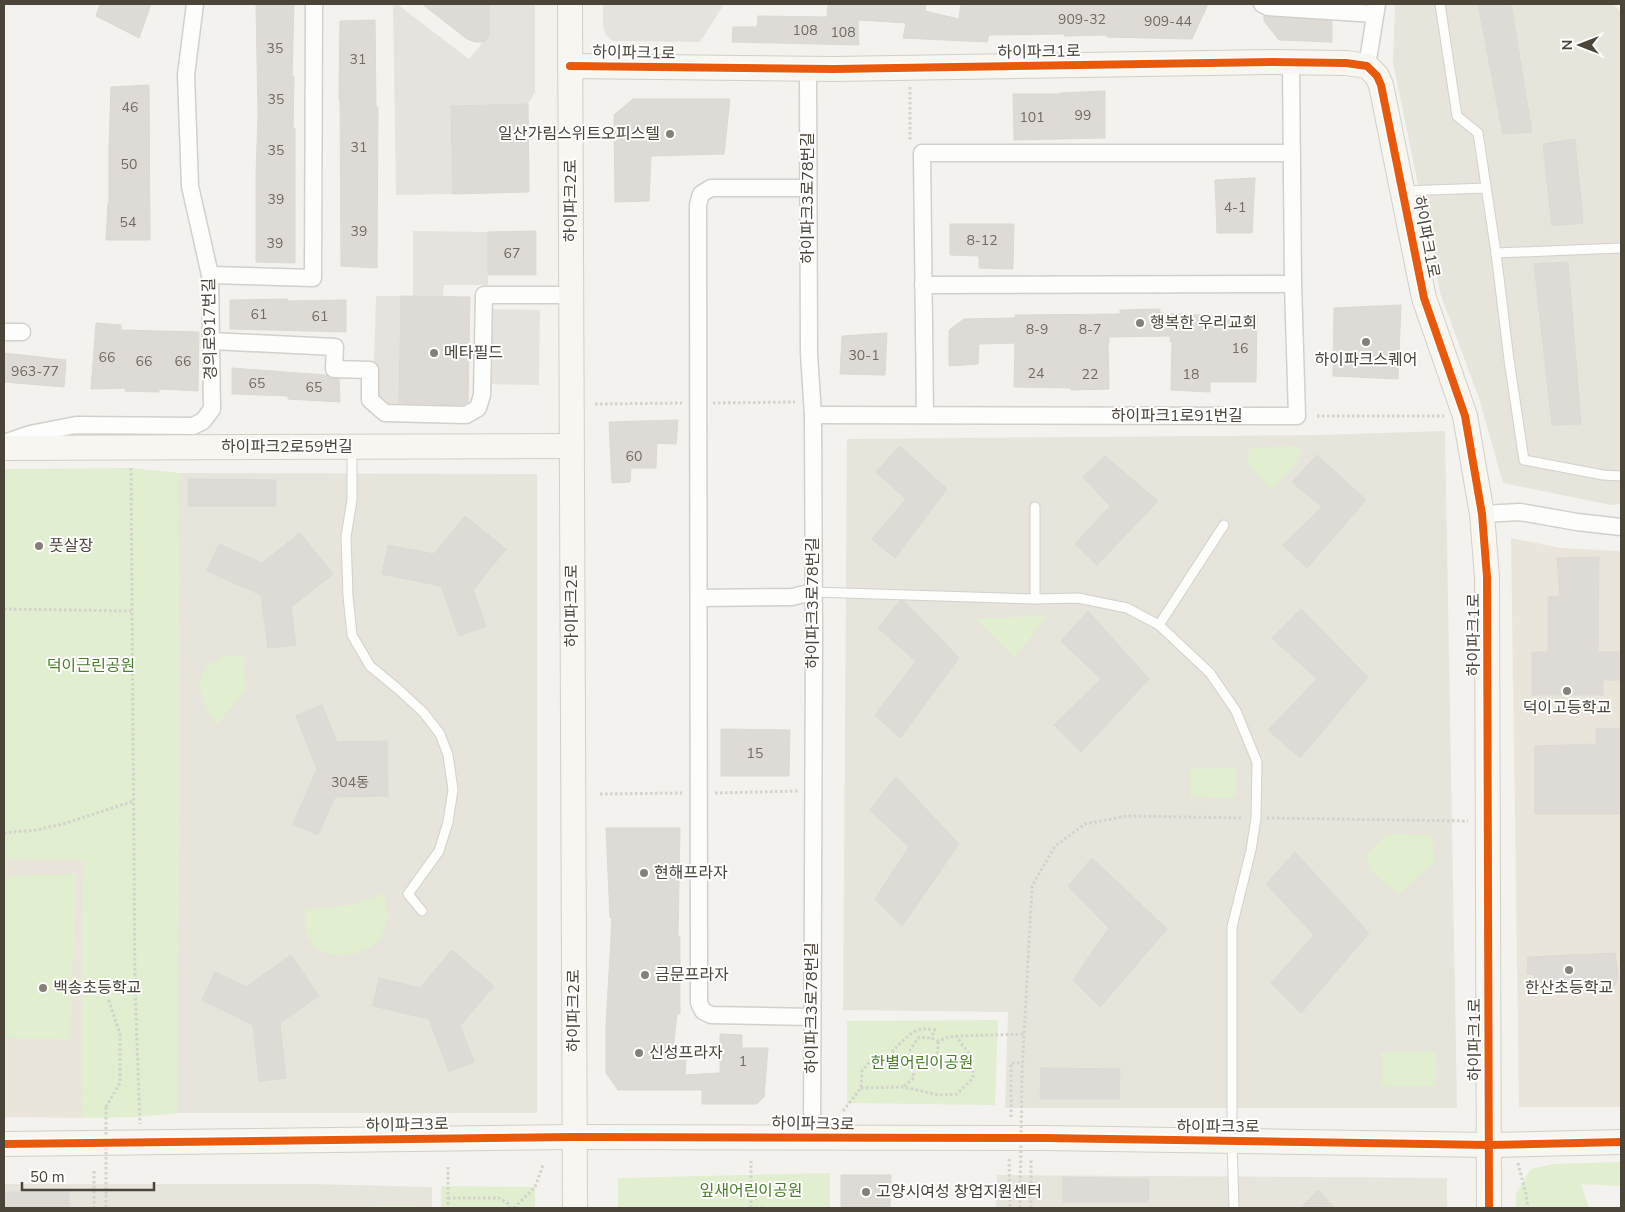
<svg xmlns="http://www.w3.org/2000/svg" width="1625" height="1212" font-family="'Nunito Sans','Noto Sans KR',sans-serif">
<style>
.residential{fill:#e7e4dc}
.education{fill:#eae5da}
.green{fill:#e1eecf}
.parking{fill:#e6e3df}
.building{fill:#dedbd6;stroke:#dcd9d4}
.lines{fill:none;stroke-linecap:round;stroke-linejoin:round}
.lane-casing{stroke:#d2d0cb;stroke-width:11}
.street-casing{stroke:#d2d0cb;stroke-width:19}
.secondary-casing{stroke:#d3cfc5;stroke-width:26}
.path{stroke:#d3d2cc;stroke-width:3;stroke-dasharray:2.5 2.5;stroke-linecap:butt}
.lane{stroke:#fdfdfc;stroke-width:9}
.street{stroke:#fdfdfc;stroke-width:16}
.secondary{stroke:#f7f6f1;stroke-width:24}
.path-bridge{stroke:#d3d2cc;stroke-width:3;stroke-dasharray:2.5 2.5;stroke-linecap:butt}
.cycleway-casing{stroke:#fff;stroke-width:11}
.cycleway{stroke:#e8590c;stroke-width:8}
.poi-dot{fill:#868178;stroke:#fff;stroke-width:2}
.labels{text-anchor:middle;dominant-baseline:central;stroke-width:4;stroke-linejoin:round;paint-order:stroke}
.number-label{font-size:14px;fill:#706a61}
.street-label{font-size:16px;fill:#4b4439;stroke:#fff}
.poi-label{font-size:16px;fill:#4b4439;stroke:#fff;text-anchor:start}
.park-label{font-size:16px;fill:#4a7f2a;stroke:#fff}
</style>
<rect width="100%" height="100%" fill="#f4f2ee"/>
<g class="residential">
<polygon points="1395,4 1612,4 1621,11 1621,504 1611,505 1503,483 1479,398 1440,293 1393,62"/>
<polygon points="1445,431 1457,1108 1005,1108 1008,1012 843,1010 847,439 1318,435"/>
<polygon points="179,473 537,474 537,1113 178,1113"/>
<polygon points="997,1175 1447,1178 1447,1208 996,1208"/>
<polygon points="4,1184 311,1184 432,1187 432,1208 4,1208"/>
</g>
<g class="education">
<polygon points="1511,538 1561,548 1621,551 1621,1107 1519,1107"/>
<polygon points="4,859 83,859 82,1118 4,1117"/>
</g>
<g class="green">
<polygon points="1300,446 1299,459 1272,491 1248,463 1249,448"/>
<polygon points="131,468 179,473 178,1113 140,1117 82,1118 83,860 4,859 4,469"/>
<polygon points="1048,615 1015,657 976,619"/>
<polygon points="225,655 244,657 245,691 217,725 205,708 199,684 206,666"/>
<polygon points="1236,768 1236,798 1190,797 1190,769"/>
<polygon points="1387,834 1432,835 1435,861 1399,895 1370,870 1366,856"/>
<polygon points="76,874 70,1039 4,1038 4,876"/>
<path d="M 384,893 C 386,904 390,917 385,928 C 383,933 379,941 375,944 C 355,959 319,962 307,936 C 304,929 305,917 305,909 L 329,908 L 354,904 Z"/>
<polygon points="998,1020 995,1105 847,1103 847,1021"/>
<polygon points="1436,1051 1435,1086 1381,1087 1381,1052"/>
<polygon points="1621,1162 1621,1186 1581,1184 1589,1208 1516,1208 1516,1194 1531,1169 1553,1164"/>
<polygon points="830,1173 830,1208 618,1208 618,1178"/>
<polygon points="441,1186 535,1187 535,1208 441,1208"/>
<polygon points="415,1205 415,1208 372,1208 372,1206"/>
</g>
<g class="parking">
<polygon points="393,4 397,4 469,59 489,35 489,4 535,4 535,92 528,104 451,106 453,194 396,195"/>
<polygon points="603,4 724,4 700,42 612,41 605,34 603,25"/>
<polygon points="413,231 488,232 488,285 444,285 443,296 413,296"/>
<polygon points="376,296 401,296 399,410 386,409 373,398"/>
<polygon points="489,309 540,310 539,385 488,384"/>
</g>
<g class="building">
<polygon points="100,4 151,4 139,38 96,16"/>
<polygon points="256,4 294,4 292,76 294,76 293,128 295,128 295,263 256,262 256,174 258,115"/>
<polygon points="422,4 489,4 489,36 484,42 475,42 467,39"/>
<polygon points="828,4 926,4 925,11 959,19 961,4 1208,4 1192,39 1107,37 1107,35 1064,36 1064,34 989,35 987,42 903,38 906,23 858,20 859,45 732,42 733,27 757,27 758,16 827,17"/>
<polygon points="1478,4 1511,4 1532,132 1503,134"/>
<polygon points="1264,16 1332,21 1332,42 1279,40 1264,21"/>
<polygon points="375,20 376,107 378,107 377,268 341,266 340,99 339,99 340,21"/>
<polygon points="149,85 150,240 106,240 108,203 109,203 109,147 111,87"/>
<polygon points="1105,91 1105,138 1014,140 1013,94 1060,94 1060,93"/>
<polygon points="633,99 730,99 724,154 651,156 649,201 615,202 614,115"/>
<polygon points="528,104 529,192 453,194 451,106"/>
<polygon points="1575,139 1583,223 1552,226 1543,144"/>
<polygon points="1255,178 1252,233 1217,233 1215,180"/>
<polygon points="950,224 1014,224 1013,269 979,268 979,256 950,255"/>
<polygon points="536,231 536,275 488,275 488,232"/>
<polygon points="1568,262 1581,424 1552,425 1534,264"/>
<polygon points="401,296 470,297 468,402 463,405 399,403"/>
<polygon points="288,299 288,301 346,300 346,332 230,329 230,300"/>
<polygon points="1401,305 1398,379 1333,376 1334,308"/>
<polygon points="1160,309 1160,313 1223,316 1223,315 1257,314 1256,382 1210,382 1210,392 1171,390 1172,342 1170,342 1170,336 1109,337 1109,343 1108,343 1109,389 1071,390 1071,388 1014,387 1015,343 979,344 978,364 949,366 949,330 964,319 1015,318 1015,315 1120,314 1120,310"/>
<polygon points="96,323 121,325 121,330 199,332 198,391 159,389 159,392 125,391 126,388 91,389"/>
<polygon points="887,333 885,375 840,374 842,336"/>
<polygon points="4,353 66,360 64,387 4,382"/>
<polygon points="232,368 326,375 329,378 339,379 340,402 288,399 288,396 232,394"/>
<polygon points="678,420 676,444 657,443 656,468 631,468 630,482 612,483 609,422"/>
<polygon points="900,446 947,489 895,558 872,539 906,499 876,472"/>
<polygon points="1317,455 1366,500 1307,568 1283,545 1322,507 1292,482"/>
<polygon points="1105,456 1158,501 1097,565 1075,544 1110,506 1083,477"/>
<polygon points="188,479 276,480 276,506 188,506"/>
<polygon points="465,516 506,549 473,590 486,626 459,636 441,586 382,574 388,545 434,554"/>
<polygon points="300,533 333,574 291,607 296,645 268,648 261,595 207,571 219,544 262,563"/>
<polygon points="1599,557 1598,652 1621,652 1621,680 1603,680 1603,695 1532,695 1532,652 1548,652 1548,597 1560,596 1557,558"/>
<polygon points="900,601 904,601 959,658 900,738 875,715 916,661 878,628"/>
<polygon points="1301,609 1368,677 1300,758 1268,730 1317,679 1272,638"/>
<polygon points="1088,611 1149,679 1081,752 1054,725 1101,679 1061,641"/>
<polygon points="322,705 337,742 387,741 388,796 335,797 318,835 293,824 317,769 296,716"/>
<polygon points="1621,728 1621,814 1535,814 1535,746 1596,744 1596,729"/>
<polygon points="721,729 790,730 789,776 721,776"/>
<polygon points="896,777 959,844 902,926 875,899 909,847 870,810"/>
<polygon points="606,828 680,828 678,937 680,937 680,1014 677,1014 672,1061 686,1060 685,1075 720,1073 720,1034 742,1035 742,1048 768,1048 764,1097 757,1104 702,1104 702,1090 618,1090 606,1073 606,1026 612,918 610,918"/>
<polygon points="1295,852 1369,933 1301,1013 1271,983 1314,935 1266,884"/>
<polygon points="1092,858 1167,929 1100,1007 1073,980 1109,928 1068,886"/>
<polygon points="452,950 494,986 460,1026 474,1062 449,1072 429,1019 373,1006 379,978 420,988"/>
<polygon points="1615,953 1618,978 1615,985 1534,984 1534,975 1527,974 1528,957"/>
<polygon points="291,955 319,996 280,1023 286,1078 259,1081 253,1025 202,1000 215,972 246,987"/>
<polygon points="1041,1068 1120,1069 1119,1099 1040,1099"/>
<polygon points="841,1175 891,1175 890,1208 841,1208"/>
<polygon points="1063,1177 1149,1179 1148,1202 1063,1202"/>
<polygon points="1318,1190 1335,1208 1301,1208"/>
<rect x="4" y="1192" width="65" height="16"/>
</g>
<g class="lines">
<g class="lane-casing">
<g id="lane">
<polyline points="1440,4 1457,116 1478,133 1496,253 1509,360 1524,460 1603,475 1621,476"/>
<polyline points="1403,191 1486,188"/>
<polyline points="1496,253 1621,248"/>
<polyline points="352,447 352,500 346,537 348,596 352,635 370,666 398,689 424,713 440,734 448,755 453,790 448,822 439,851 408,894 422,911"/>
<polyline points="1035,507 1035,599"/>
<polyline points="813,592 1035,599 1078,598 1127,608 1159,625 1210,673 1236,711 1257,762 1256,818 1251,850 1232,927 1232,1141 1234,1208"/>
<polyline points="1159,625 1224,525"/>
</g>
</g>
<g class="street-casing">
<g id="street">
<polyline points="1262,4 1268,7 1375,14"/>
<polyline points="1367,66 1377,4"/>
<polyline points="808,69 809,354 813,415 814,638 812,1137"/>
<polyline points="808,188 711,188 701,194 698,205 699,1003 703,1011 711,1015 811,1017"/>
<polyline points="210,275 313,278 314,4"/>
<polyline points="923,285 1293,284"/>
<polyline points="4,332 22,332"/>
<polyline points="212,341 335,347 334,369 370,370 370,400 385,413 466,415 478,408 482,395 484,295 571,295"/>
<polyline points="813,415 1297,416 1293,284 1291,63"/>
<polyline points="925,415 922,153 1292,153"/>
<polyline points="4,443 30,434 76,425 193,426 203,421 212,409 210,275 190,186 186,75 195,4"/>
<polyline points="1482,514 1520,512 1577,522 1621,527"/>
<polyline points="699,598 792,597 813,592"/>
</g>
</g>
<g class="secondary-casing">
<g id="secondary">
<polyline points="570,4 575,1208"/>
<polyline points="570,66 834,69 1272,62 1346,63 1367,66 1377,76 1381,85 1424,298 1465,416 1482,514 1487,577 1489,1208"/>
<polyline points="4,448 571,446"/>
<polyline points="4,1144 574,1137 1044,1138 1489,1145 1621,1142"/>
</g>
</g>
<g class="path">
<polyline points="910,87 910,141"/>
<polyline points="713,403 795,402"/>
<polyline points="595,404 682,403"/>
<polyline points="1317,416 1444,416"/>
<polyline points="131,468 135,988 140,1124"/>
<polyline points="4,609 133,611"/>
<polyline points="715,793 798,791"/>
<polyline points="600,794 682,793"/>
<polyline points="1267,818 1468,821"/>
<polyline points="4,833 36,830 63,824 134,801"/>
<path d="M 912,1067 C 931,1065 939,1061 938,1041"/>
<polyline points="1022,1073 1032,886 1055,846 1085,824 1127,816 1243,818"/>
<polyline points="904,1086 914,1078 910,1050 919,1037 931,1038 938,1041 949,1037 956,1036 1025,1034"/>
<polyline points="861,1088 903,1087 939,1095 957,1094 973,1078 972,1058 956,1036"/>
<polyline points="106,1107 120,1083 120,1034 108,998"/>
<path d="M 843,1111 L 861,1088 L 862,1071 L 874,1057 L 886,1058 C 895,1050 907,1034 918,1030 C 923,1028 929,1029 935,1030 L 931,1038"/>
<polyline points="1011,1117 1011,1063 1023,1063"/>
<polyline points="1009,1159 1010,1208"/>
<polyline points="1518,1163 1526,1194 1528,1208"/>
<polyline points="448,1167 448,1208"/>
<polyline points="94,1171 94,1208"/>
<polyline points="106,1195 106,1208"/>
<polyline points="448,1198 499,1198 509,1204 510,1208"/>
<polyline points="514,1208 535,1187 543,1165"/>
<polyline points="751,1208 751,1161"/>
<polyline points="755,1208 765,1208"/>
<polyline points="1031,1208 1031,1159"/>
</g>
<use href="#lane" class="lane"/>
<use href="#street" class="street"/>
<use href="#secondary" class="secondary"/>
<g class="path-bridge">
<polyline points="106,1107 106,1195"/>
<polyline points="1020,1208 1022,1073"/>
</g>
<g class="cycleway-casing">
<g id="cycleway">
<polyline points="570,66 834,69 1272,62 1346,63 1367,66 1377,76 1381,85 1424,298 1465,416 1482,514 1487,577 1489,1208"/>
<polyline points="4,1144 574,1137 1044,1138 1489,1145 1621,1142"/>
</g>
</g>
<use href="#cycleway" class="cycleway"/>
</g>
<g class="poi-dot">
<circle cx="670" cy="134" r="5"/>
<circle cx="1140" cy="323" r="5"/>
<circle cx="1366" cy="342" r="5"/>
<circle cx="434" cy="353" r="5"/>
<circle cx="39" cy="546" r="5"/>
<circle cx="1567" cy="691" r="5"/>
<circle cx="644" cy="873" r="5"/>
<circle cx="1569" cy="970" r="5"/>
<circle cx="645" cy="975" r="5"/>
<circle cx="43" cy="988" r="5"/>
<circle cx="639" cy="1053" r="5"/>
<circle cx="866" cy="1192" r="5"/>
</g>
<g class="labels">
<g class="number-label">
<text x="1082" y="19">909-32</text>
<text x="1168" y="21">909-44</text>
<text x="805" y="30">108</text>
<text x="843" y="32">108</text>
<text x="275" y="48">35</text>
<text x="358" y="59">31</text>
<text x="276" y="99">35</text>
<text x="130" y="107">46</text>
<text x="1083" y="115">99</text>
<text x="1032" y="117">101</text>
<text x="359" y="147">31</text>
<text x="276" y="150">35</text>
<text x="129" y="164">50</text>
<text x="276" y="199">39</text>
<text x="1235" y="207">4-1</text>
<text x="128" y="222">54</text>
<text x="359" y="231">39</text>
<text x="982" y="240">8-12</text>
<text x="275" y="243">39</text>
<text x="512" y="253">67</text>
<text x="259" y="314">61</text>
<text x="320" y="316">61</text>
<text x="1037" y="329">8-9</text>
<text x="1090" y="329">8-7</text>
<text x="1240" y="348">16</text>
<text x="864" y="355">30-1</text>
<text x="107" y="357">66</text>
<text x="144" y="361">66</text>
<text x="183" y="361">66</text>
<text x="35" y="371">963-77</text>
<text x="1036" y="373">24</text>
<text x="1090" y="374">22</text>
<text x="1191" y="374">18</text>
<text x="257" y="383">65</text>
<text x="314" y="387">65</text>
<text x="634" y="456">60</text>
<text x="755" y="753">15</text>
<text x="350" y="782">304동</text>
<text x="743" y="1061">1</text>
</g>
<g class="street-label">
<text transform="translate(1039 52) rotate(-1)">하이파크1로</text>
<text transform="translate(634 53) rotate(1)">하이파크1로</text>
<text transform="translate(808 198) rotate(-90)">하이파크3로78번길</text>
<text transform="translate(571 201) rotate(-90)">하이파크2로</text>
<text transform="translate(1426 237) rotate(79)">하이파크1로</text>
<text transform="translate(210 329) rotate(-91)">경의로917번길</text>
<text x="1177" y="416">하이파크1로91번길</text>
<text x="287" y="447">하이파크2로59번길</text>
<text transform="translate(813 603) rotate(-90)">하이파크3로78번길</text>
<text transform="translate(572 606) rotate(-90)">하이파크2로</text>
<text transform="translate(1474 635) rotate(-90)">하이파크1로</text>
<text transform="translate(812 1008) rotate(-90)">하이파크3로78번길</text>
<text transform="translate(574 1011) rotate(-90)">하이파크2로</text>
<text transform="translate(1475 1040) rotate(-90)">하이파크1로</text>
<text transform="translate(813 1124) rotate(1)">하이파크3로</text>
<text transform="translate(407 1125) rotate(-1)">하이파크3로</text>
<text x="1218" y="1127">하이파크3로</text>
</g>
<g class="poi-label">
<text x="660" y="134" text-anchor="end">일산가림스위트오피스텔</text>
<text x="1150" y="323">행복한 우리교회</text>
<text x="444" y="353">메타필드</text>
<text x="1366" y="360" text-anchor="middle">하이파크스퀘어</text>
<text x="49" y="546">풋살장</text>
<text x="1567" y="708" text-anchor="middle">덕이고등학교</text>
<text x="654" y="873">현해프라자</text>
<text x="655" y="975">금문프라자</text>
<text x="53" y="988">백송초등학교</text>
<text x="1569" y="988" text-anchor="middle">한산초등학교</text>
<text x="649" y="1053">신성프라자</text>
<text x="876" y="1192">고양시여성 창업지원센터</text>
</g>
<g class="park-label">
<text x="91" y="666">덕이근린공원</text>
<text x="922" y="1063">한별어린이공원</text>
<text x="751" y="1191">잎새어린이공원</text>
</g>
</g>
<rect width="1625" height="1212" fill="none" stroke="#4b4439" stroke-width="10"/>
<g transform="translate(1580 45) rotate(270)" stroke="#ffffff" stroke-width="4" paint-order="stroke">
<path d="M0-4L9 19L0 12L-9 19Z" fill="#4b4439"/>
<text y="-8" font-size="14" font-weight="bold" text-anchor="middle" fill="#4b4439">N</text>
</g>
<path d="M22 1182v8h132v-8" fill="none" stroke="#4b4439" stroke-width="2.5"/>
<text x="30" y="1182" font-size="15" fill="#4b4439" stroke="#ffffff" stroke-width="4" paint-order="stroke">50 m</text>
</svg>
